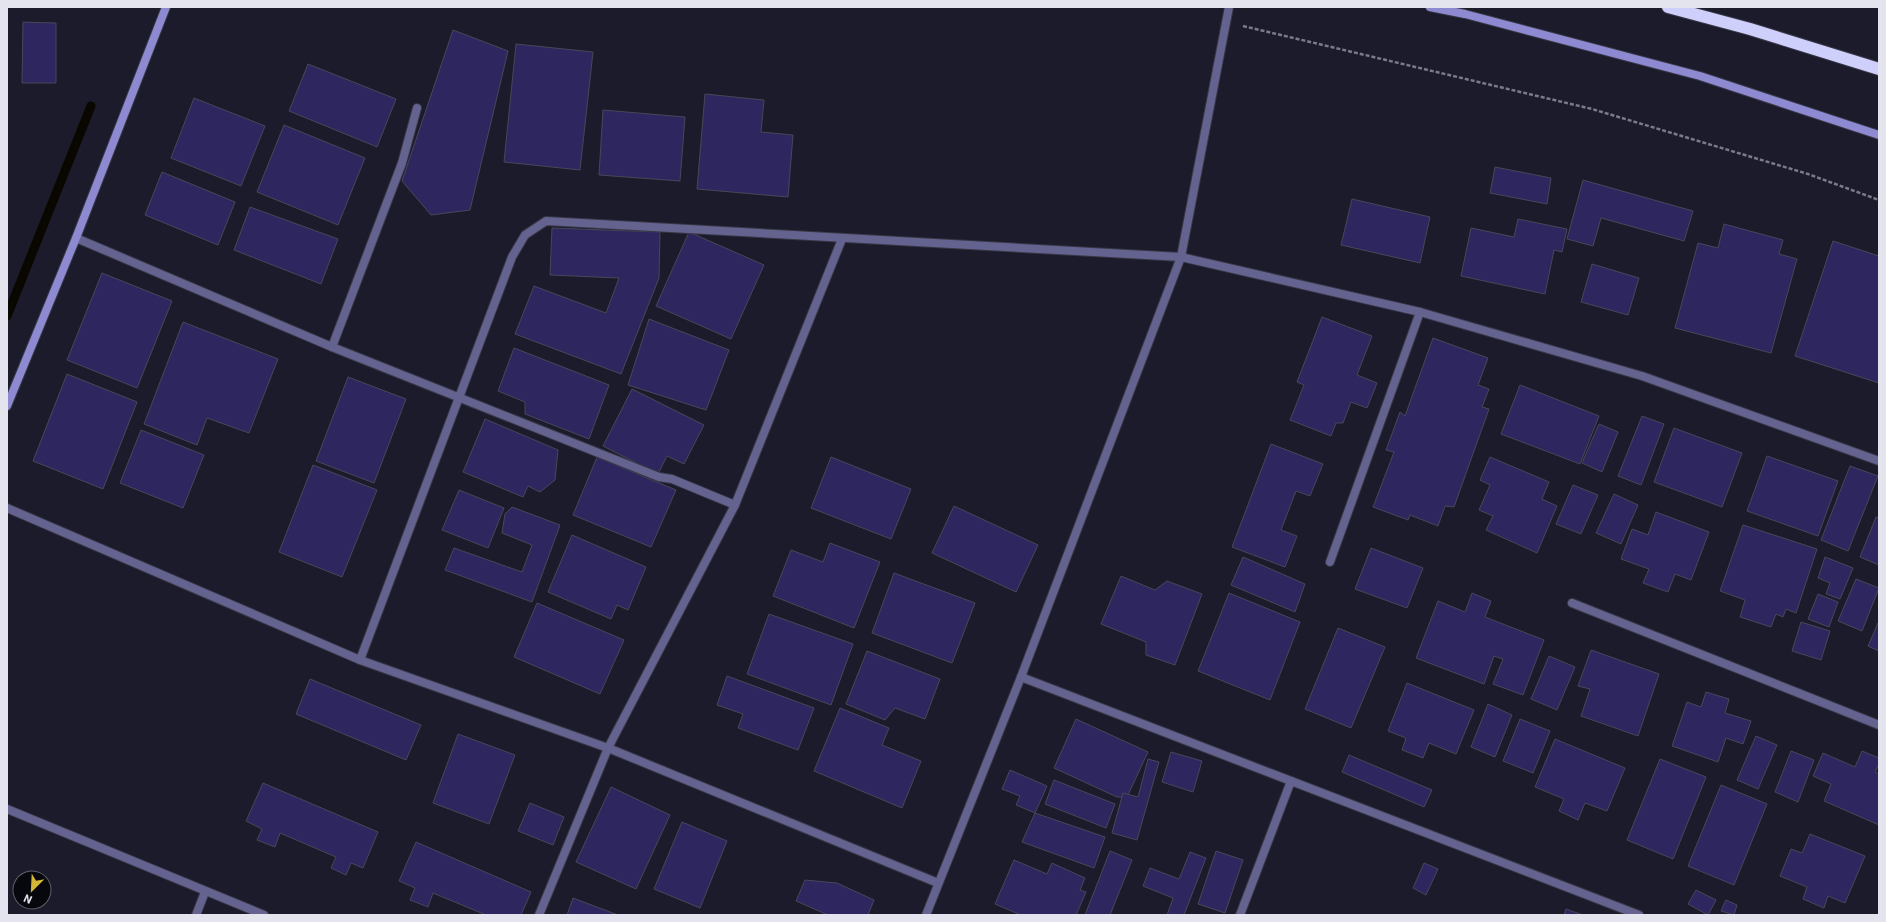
<svg xmlns="http://www.w3.org/2000/svg" width="1886" height="922" font-family="Roboto,sans-serif">
<style>
.lines{fill:none;stroke-linecap:round;stroke-linejoin:round}
.stream{stroke:#0a0600;stroke-width:9}
.building{fill:#2e275f;stroke:#474759}
.street-casing{stroke:#383746;stroke-width:10}
.secondary-casing{stroke:#383746;stroke-width:10}
.highway-casing{stroke:#383746;stroke-width:14}
.path{stroke:#7b7a88;stroke-width:2.5;stroke-dasharray:4 2;stroke-linecap:butt}
.street{stroke:#646390;stroke-width:8}
.secondary{stroke:#8e8ad2;stroke-width:8}
.highway{stroke:#cfcffc;stroke-width:12}
</style>
<rect width="100%" height="100%" fill="#1c1b2b"/>
<g class="lines">
<polyline class="stream" points="7,316 91,106"/>
</g>
<g class="building">
<polygon points="23,22 56,23 56,83 22,83"/>
<polygon points="453,30 508,51 470,210 431,215 402,181"/>
<polygon points="516,44 593,52 580,170 504,162"/>
<polygon points="308,64 396,99 377,147 289,111"/>
<polygon points="705,94 764,100 761,132 793,135 788,197 697,189"/>
<polygon points="194,98 265,126 241,186 171,158"/>
<polygon points="603,110 685,117 680,181 599,175"/>
<polygon points="284,125 365,158 338,225 257,192"/>
<polygon points="1495,167 1551,178 1547,204 1490,193"/>
<polygon points="162,172 235,202 218,245 145,215"/>
<polygon points="1583,180 1693,211 1684,241 1601,218 1593,246 1567,239"/>
<polygon points="1352,199 1430,217 1420,263 1341,245"/>
<polygon points="250,207 338,239 321,284 234,250"/>
<polygon points="1518,219 1567,229 1562,252 1554,250 1545,294 1461,276 1471,228 1514,237"/>
<polygon points="1724,224 1783,240 1779,254 1797,259 1771,353 1675,328 1698,243 1718,248"/>
<polygon points="552,228 660,232 659,278 621,374 515,334 534,286 606,313 619,278 550,275"/>
<polygon points="689,232 764,265 731,339 656,306"/>
<polygon points="1833,241 1879,256 1879,383 1795,356"/>
<polygon points="1592,264 1639,278 1628,315 1581,302"/>
<polygon points="102,273 172,301 137,388 67,360"/>
<polygon points="1322,317 1372,336 1357,375 1377,383 1367,408 1351,402 1343,423 1336,423 1331,436 1290,420 1304,385 1297,382"/>
<polygon points="649,319 729,350 706,410 628,385"/>
<polygon points="183,322 278,359 249,433 207,418 197,445 144,424"/>
<polygon points="1433,338 1488,358 1478,385 1489,389 1482,407 1489,409 1454,507 1445,506 1438,526 1410,515 1408,520 1373,507 1394,452 1386,450 1400,412 1405,416"/>
<polygon points="514,348 609,385 589,439 525,414 525,402 498,391"/>
<polygon points="67,374 137,402 103,489 33,461"/>
<polygon points="348,377 406,399 374,483 316,461"/>
<polygon points="1520,385 1599,416 1580,464 1501,434"/>
<polygon points="632,389 704,425 684,464 667,456 658,474 603,446"/>
<polygon points="1642,416 1664,424 1641,485 1618,476"/>
<polygon points="485,419 558,450 555,480 540,492 528,486 523,497 463,472"/>
<polygon points="1599,424 1618,432 1602,472 1582,463"/>
<polygon points="1674,428 1742,453 1722,507 1654,482"/>
<polygon points="141,430 204,455 183,508 120,483"/>
<polygon points="1271,444 1323,464 1310,496 1296,491 1281,530 1297,536 1285,567 1232,547"/>
<polygon points="1767,456 1838,481 1818,536 1747,511"/>
<polygon points="597,457 676,490 651,547 573,515"/>
<polygon points="831,457 911,489 891,539 811,508"/>
<polygon points="1490,457 1549,482 1542,499 1557,506 1537,553 1486,530 1493,516 1479,510 1490,485 1480,480"/>
<polygon points="313,465 377,490 342,577 279,552"/>
<polygon points="1850,466 1878,476 1848,551 1821,540"/>
<polygon points="1573,485 1598,495 1581,534 1556,524"/>
<polygon points="459,490 504,508 488,548 442,530"/>
<polygon points="1614,494 1638,505 1621,544 1596,533"/>
<polygon points="954,506 1038,545 1016,592 932,553"/>
<polygon points="512,507 560,525 532,602 445,570 454,548 522,572 532,545 502,533 505,514"/>
<polygon points="1656,512 1709,532 1691,580 1675,574 1668,592 1643,583 1649,569 1621,559 1632,529 1648,535"/>
<polygon points="1876,517 1879,518 1879,565 1860,557"/>
<polygon points="1743,525 1817,549 1796,613 1786,609 1783,617 1776,614 1771,627 1740,617 1745,600 1720,591"/>
<polygon points="572,535 646,567 628,610 617,605 611,619 548,592"/>
<polygon points="830,543 880,562 854,628 773,596 791,550 823,562"/>
<polygon points="1371,548 1423,568 1407,608 1355,589"/>
<polygon points="1243,557 1305,584 1295,612 1231,585"/>
<polygon points="1825,557 1853,568 1840,599 1826,594 1830,583 1818,578"/>
<polygon points="894,573 975,603 952,663 872,633"/>
<polygon points="1121,576 1155,590 1167,581 1202,594 1175,665 1146,655 1146,642 1101,624"/>
<polygon points="1856,579 1879,588 1862,631 1838,621"/>
<polygon points="1229,593 1300,622 1270,700 1198,671"/>
<polygon points="1472,593 1491,601 1485,617 1544,640 1523,695 1493,684 1503,659 1494,656 1484,684 1416,658 1438,601 1465,612"/>
<polygon points="1818,594 1838,602 1829,627 1808,619"/>
<polygon points="537,603 624,640 600,694 514,657"/>
<polygon points="769,614 853,644 831,705 747,674"/>
<polygon points="1801,622 1830,631 1821,660 1792,651"/>
<polygon points="1878,623 1879,624 1879,651 1868,646"/>
<polygon points="1338,628 1385,647 1351,728 1305,709"/>
<polygon points="1591,650 1659,674 1638,736 1581,716 1590,689 1578,686"/>
<polygon points="867,651 940,679 925,719 895,708 885,720 846,704"/>
<polygon points="1549,656 1575,667 1557,710 1531,699"/>
<polygon points="727,676 814,708 798,750 738,728 743,714 717,705"/>
<polygon points="310,679 421,725 406,760 296,714"/>
<polygon points="1407,683 1474,710 1456,754 1429,743 1423,758 1402,750 1406,738 1388,731"/>
<polygon points="1706,692 1729,699 1725,713 1751,721 1743,744 1726,738 1718,762 1672,746 1687,702 1701,707"/>
<polygon points="1488,704 1512,715 1495,757 1471,747"/>
<polygon points="840,708 889,728 882,745 921,761 902,808 814,771"/>
<polygon points="1076,719 1148,752 1127,797 1117,797 1054,768"/>
<polygon points="1520,719 1550,731 1533,773 1503,761"/>
<polygon points="458,734 515,755 489,824 433,803"/>
<polygon points="1756,736 1777,745 1758,789 1737,780"/>
<polygon points="1555,739 1625,768 1607,811 1585,803 1578,820 1559,811 1564,799 1535,787"/>
<polygon points="1791,751 1814,760 1798,802 1775,792"/>
<polygon points="1862,751 1879,758 1879,764 1875,772 1879,774 1879,825 1824,801 1831,784 1813,776 1823,753 1855,767"/>
<polygon points="1171,752 1202,761 1193,792 1162,782"/>
<polygon points="1349,755 1432,790 1424,807 1342,772"/>
<polygon points="1148,759 1159,762 1137,840 1112,833 1123,793 1138,797"/>
<polygon points="1660,759 1706,777 1673,859 1627,840"/>
<polygon points="1010,770 1047,786 1035,813 1016,805 1020,796 1002,789"/>
<polygon points="1054,780 1115,804 1106,828 1045,804"/>
<polygon points="263,783 378,832 363,868 351,863 346,875 331,868 336,857 280,833 275,847 257,840 262,829 246,821"/>
<polygon points="1721,785 1767,804 1734,885 1688,866"/>
<polygon points="611,787 670,815 636,889 576,862"/>
<polygon points="530,803 564,817 553,845 518,831"/>
<polygon points="1035,813 1105,837 1094,868 1022,842"/>
<polygon points="682,822 727,841 700,908 654,889"/>
<polygon points="1810,834 1865,856 1845,903 1828,896 1824,908 1803,899 1807,887 1780,876 1791,849 1802,853"/>
<polygon points="416,842 531,892 521,915 486,915 433,893 428,907 410,900 415,888 399,881"/>
<polygon points="1110,851 1132,860 1110,915 1085,915"/>
<polygon points="1216,851 1243,860 1225,913 1198,904"/>
<polygon points="1190,852 1206,858 1184,915 1167,915 1173,898 1143,886 1150,868 1179,879"/>
<polygon points="1014,860 1047,874 1052,863 1085,878 1080,890 1086,892 1076,915 1021,915 995,904"/>
<polygon points="1424,863 1438,869 1426,895 1413,888"/>
<polygon points="805,880 837,883 874,900 868,915 828,915 796,901"/>
<polygon points="1696,890 1716,900 1708,915 1688,904"/>
<polygon points="573,898 618,915 567,915"/>
<polygon points="1726,900 1737,905 1734,915 1721,911"/>
<polygon points="1566,909 1583,915 1564,915"/>
</g>
<g class="lines">
<g class="street-casing">
<g id="street">
<polyline points="76,238 332,347 659,477 672,479 735,505"/>
<polyline points="332,347 402,163 417,108"/>
<polyline points="7,508 360,660 608,748 938,883"/>
<polyline points="1330,562 1420,312"/>
<polyline points="1572,603 1879,725"/>
<polyline points="360,660 512,257 525,235 546,221 1181,257 1420,312 1642,376 1879,461"/>
<polyline points="1021,677 1639,915"/>
<polyline points="7,809 264,915"/>
<polyline points="196,915 205,892"/>
<polyline points="539,915 608,748 735,505 842,239"/>
<polyline points="926,915 1021,677 1181,257 1229,7"/>
<polyline points="1240,915 1291,781"/>
</g>
</g>
<g class="secondary-casing">
<g id="secondary">
<polyline points="1430,7 1465,14 1700,76 1879,135"/>
<polyline points="7,406 76,238 166,7"/>
</g>
</g>
<g class="highway-casing">
<polyline id="highway" points="1668,7 1750,29 1879,69"/>
</g>
<polyline class="path" points="1243,26 1592,109 1808,174 1879,200"/>
<use href="#street" class="street"/>
<use href="#secondary" class="secondary"/>
<use href="#highway" class="highway"/>
</g>
<rect width="1886" height="922" fill="none" stroke="#e4e4ef" stroke-width="16"/>
<g transform="translate(32 890) rotate(204)"><circle r="19" fill="#07070e" stroke="#5f5f68"/>
<path d="M0-3L7 15L0 10L-7 15Z" fill="#d3b635"/>
<text y="-6" font-size="11" font-weight="bold" text-anchor="middle" fill="#e4e4ef">N</text>
</g>
</svg>
